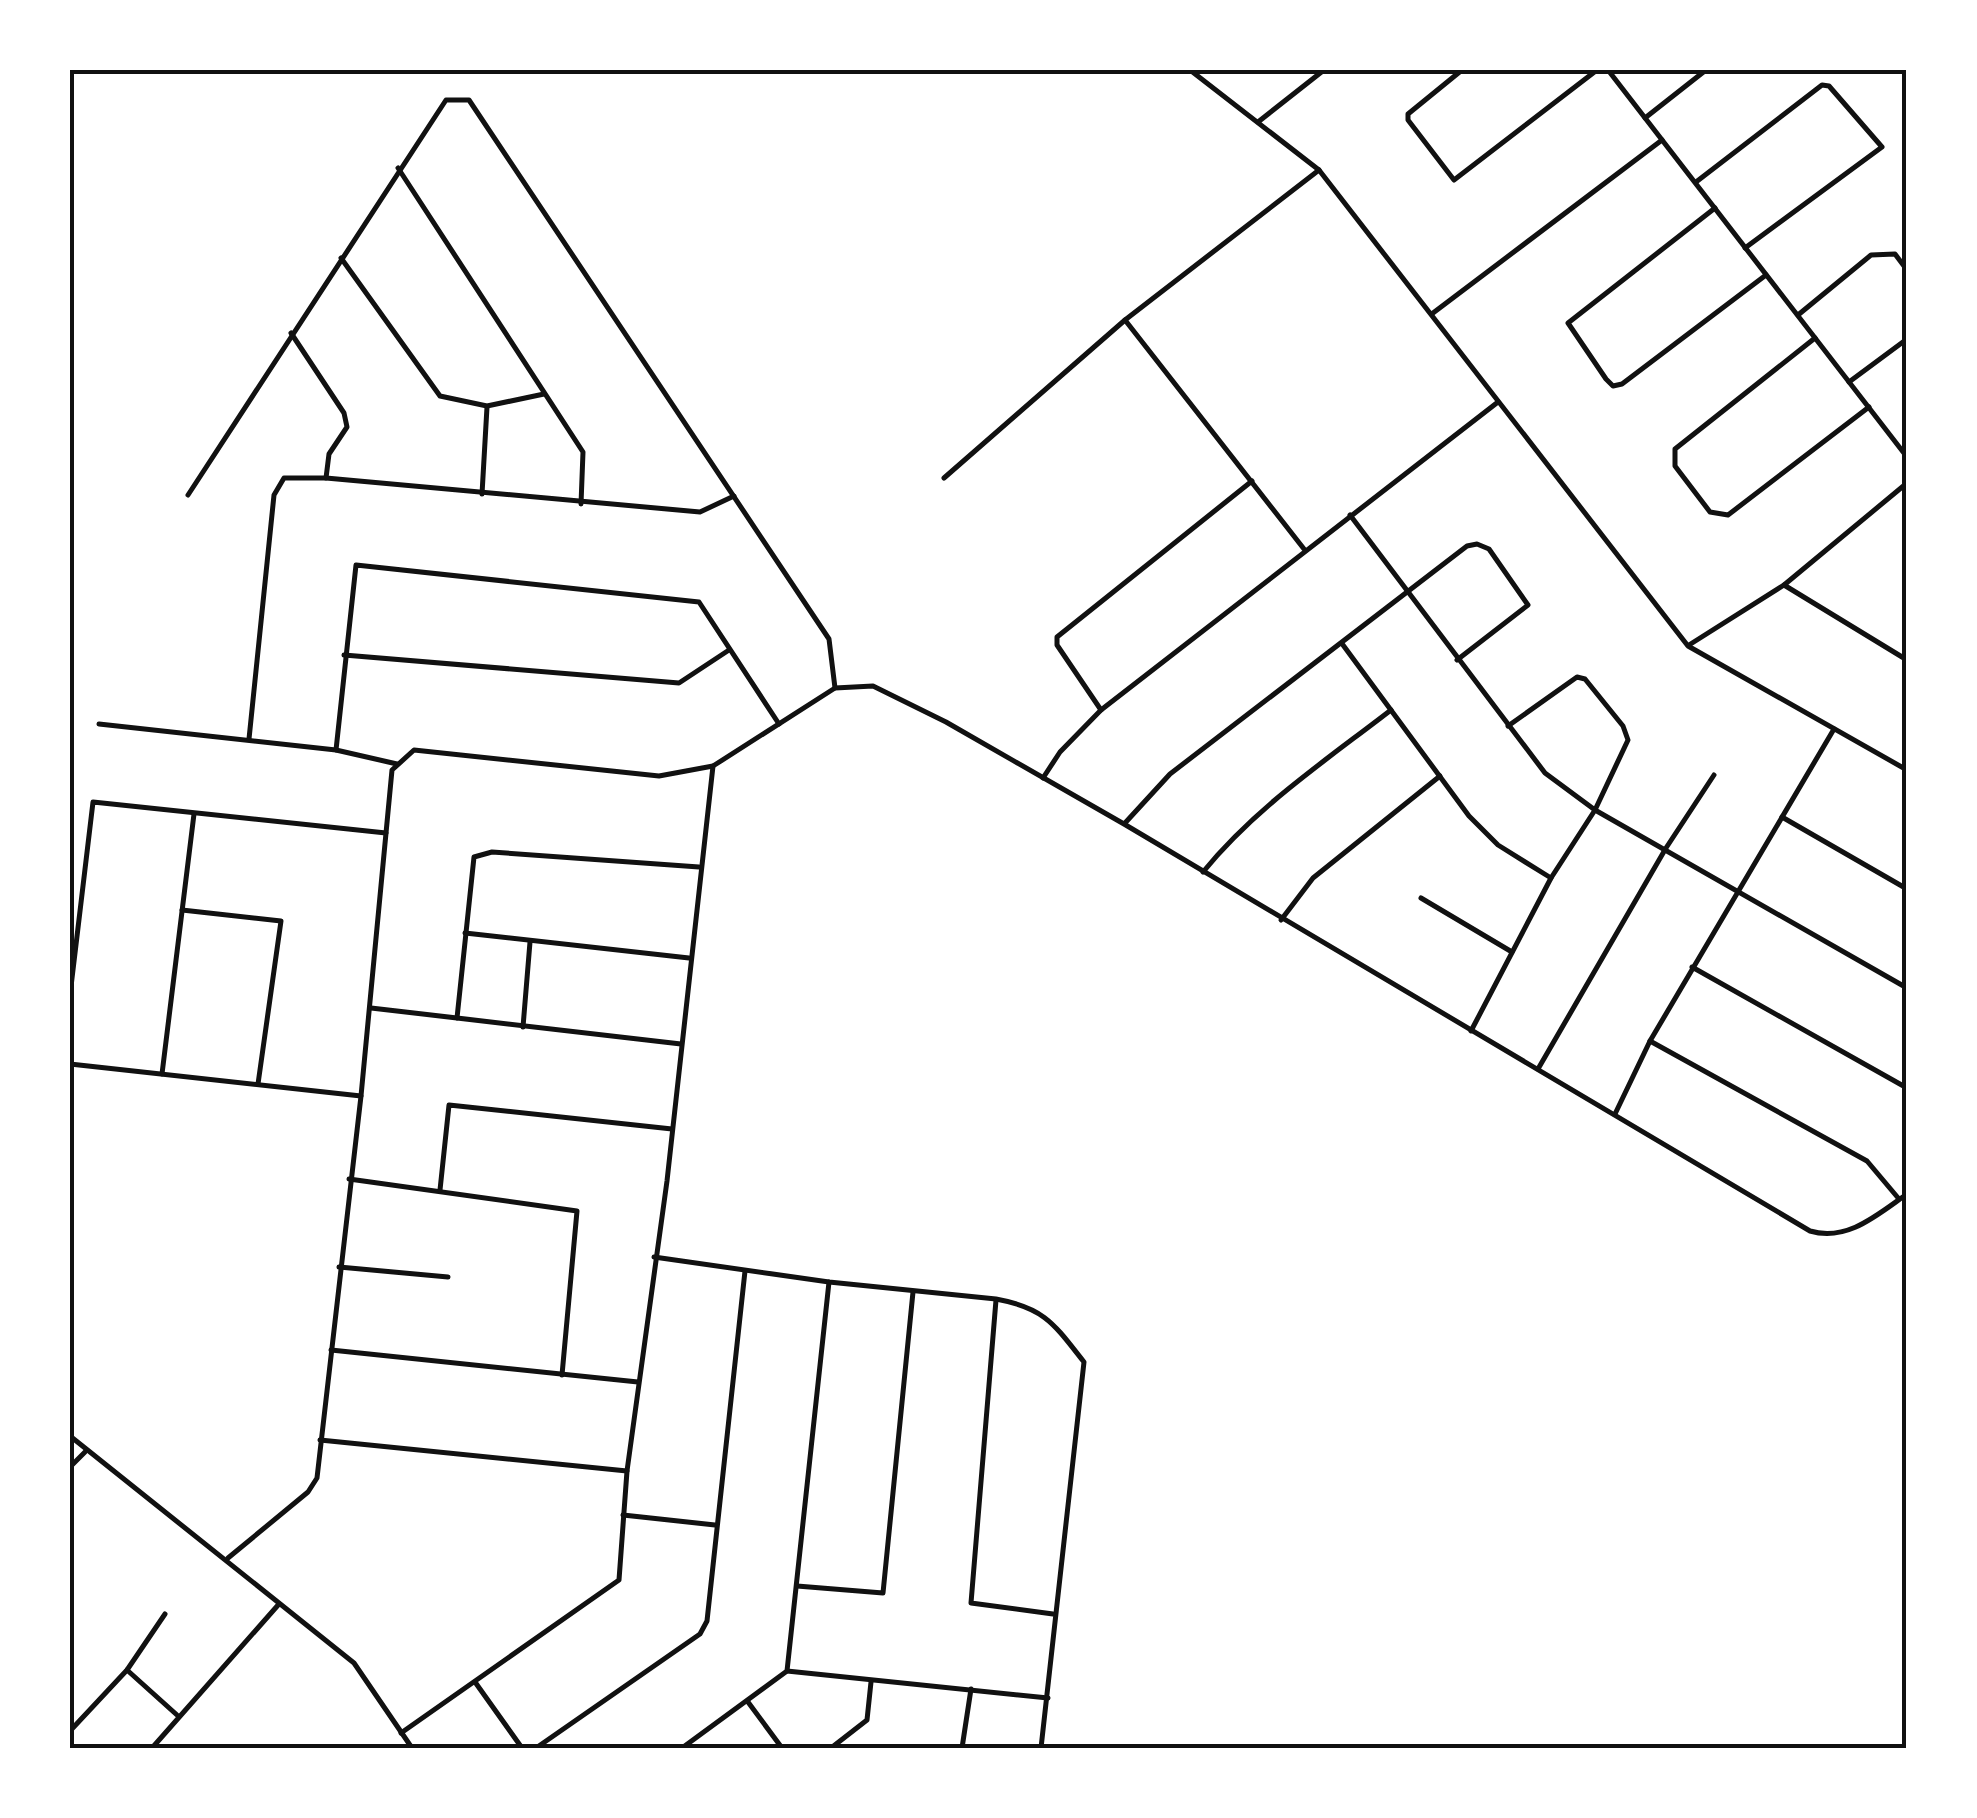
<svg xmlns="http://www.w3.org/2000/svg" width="1977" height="1818" font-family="Spectral,serif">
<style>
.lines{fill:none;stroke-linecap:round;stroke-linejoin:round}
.minor{stroke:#111;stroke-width:5}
.neatline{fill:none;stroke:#111;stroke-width:4}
</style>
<rect width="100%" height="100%" fill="#fff"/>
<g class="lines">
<g class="minor">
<polyline points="1190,70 1319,170 1688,646 1907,770"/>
<polyline points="1462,70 1408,114 1408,120 1454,180 1597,70"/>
<polyline points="1608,70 1907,457"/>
<polyline points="1645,118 1706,70"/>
<polyline points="1258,122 1324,70"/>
<polyline points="398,168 583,452 581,504"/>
<polyline points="1696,182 1822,85 1829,86 1882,147 1745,248"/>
<polyline points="1715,208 1568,323 1606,379 1613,386 1622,384 1766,275"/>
<polyline points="341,258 440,396 487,406 544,394"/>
<polyline points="1433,313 1662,140"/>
<polyline points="1798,315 1871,255 1895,254 1907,270"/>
<polyline points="1125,320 1304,549"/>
<polyline points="291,333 344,413 347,427 329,454 326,478"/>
<polyline points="1815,338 1675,449 1675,466 1710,512 1728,515 1869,407"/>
<polyline points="1849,382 1907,339"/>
<polyline points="944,478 1125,320 1319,170"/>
<polyline points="1907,483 1784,585 1907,660"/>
<polyline points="482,494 487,407"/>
<polyline points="188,495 446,100 469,100 829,639 835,688"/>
<polyline points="1350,515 1545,773 1595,810 1907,988"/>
<polyline points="1343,645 1469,816 1498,845 1551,878"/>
<polyline points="1689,645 1784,585"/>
<polyline points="344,655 679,683 729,650"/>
<polyline points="1101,710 1057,645 1057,637 1252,481"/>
<polyline points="99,724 336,750 397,764"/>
<polyline points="249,739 274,495 284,478 326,478 700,512 734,496"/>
<polyline points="336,750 356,565 699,602 779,724"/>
<polyline points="1043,778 1060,752 1101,710 1498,402"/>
<polyline points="1782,817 1907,889"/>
<polyline points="1125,823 1170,774 1467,546 1477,544 1489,549 1528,605 1457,660"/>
<path d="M 1203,872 C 1256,807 1325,761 1391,710"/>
<polyline points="1421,898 1512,952"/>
<polyline points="182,910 281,921 258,1084"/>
<polyline points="1281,920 1313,878 1440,776"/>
<polyline points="465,933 689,958"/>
<polyline points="1692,967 1907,1088"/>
<polyline points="70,995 93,802 386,833"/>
<polyline points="371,1008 681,1044"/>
<polyline points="457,1018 474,857 492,852 699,867"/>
<polyline points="523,1027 530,942"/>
<polyline points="1471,1031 1551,878 1595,810 1628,740 1623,726 1585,679 1577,677 1508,726"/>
<polyline points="1650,1041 1867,1161 1899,1199"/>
<polyline points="70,1064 361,1096"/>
<polyline points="1538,1069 1666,848 1714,775"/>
<polyline points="162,1074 194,814"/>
<polyline points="1615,1114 1650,1041 1834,729"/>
<polyline points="349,1179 577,1211 562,1375"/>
<polyline points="440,1190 449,1105 672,1129"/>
<path d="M 654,1257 L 829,1282 L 996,1299 C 1045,1308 1054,1324 1084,1362 L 1041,1748"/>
<polyline points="339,1267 448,1277"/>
<polyline points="996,1300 971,1603 1053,1614"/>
<polyline points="331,1350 638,1382"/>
<polyline points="70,1436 354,1663 412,1748"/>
<polyline points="320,1440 627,1471"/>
<polyline points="70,1467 85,1452"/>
<polyline points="623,1515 715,1525"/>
<path d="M 228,1558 L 308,1492 L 317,1478 L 361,1096 L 392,770 L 414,750 L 659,776 L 713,766 L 835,688 L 873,686 L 946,722 L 1124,824 L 1810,1231 C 1847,1242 1877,1215 1907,1194"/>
<polyline points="797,1586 883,1593 913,1292"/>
<polyline points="127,1670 177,1715"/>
<polyline points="787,1671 1048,1698"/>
<polyline points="475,1682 522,1748"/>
<polyline points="748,1702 782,1748"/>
<polyline points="70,1731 127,1670 165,1614"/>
<polyline points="401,1733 619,1580 627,1471 667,1181 713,766"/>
<polyline points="152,1748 279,1604"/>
<polyline points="536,1748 700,1634 707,1621 745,1271"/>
<polyline points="682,1748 787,1671 829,1282"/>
<polyline points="831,1748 867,1720 871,1682"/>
<polyline points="962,1748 971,1689"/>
</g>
</g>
<rect width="1977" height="1818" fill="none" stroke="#ffffff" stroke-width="145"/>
<rect x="72" y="72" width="1832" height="1674" class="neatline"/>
</svg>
